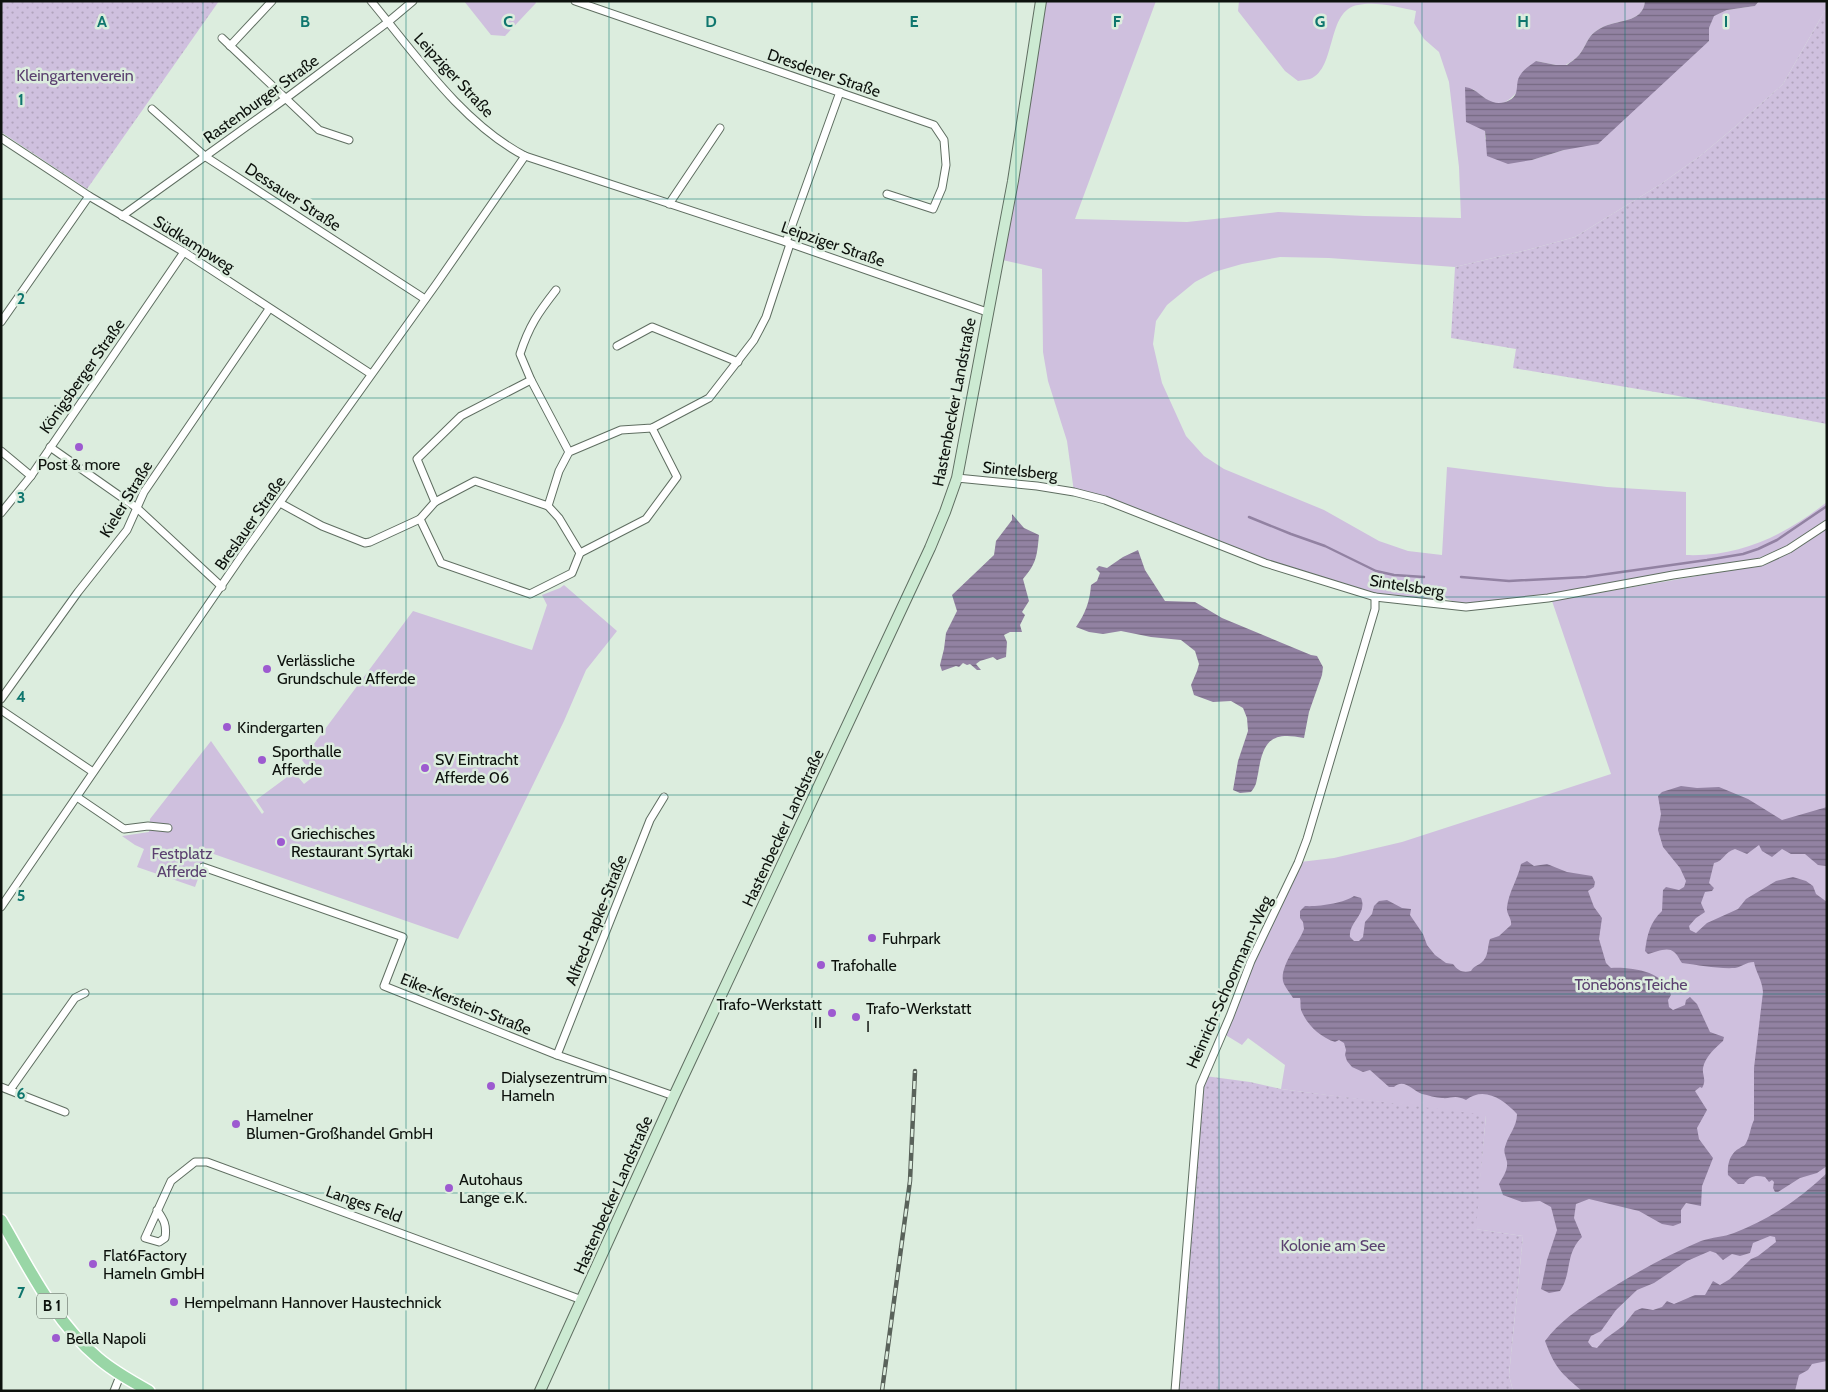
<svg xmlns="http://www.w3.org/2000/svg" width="1828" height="1392" font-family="Cabin,sans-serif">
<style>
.green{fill:#cfc0de}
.garden{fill:url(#garden-dots)}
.water{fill:url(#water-rules);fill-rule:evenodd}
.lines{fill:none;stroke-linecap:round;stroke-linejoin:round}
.stream{stroke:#9282a2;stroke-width:2.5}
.minor-casing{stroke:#5f6e61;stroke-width:9}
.secondary-casing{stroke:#5f6e61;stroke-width:12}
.primary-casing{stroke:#fff;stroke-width:14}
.minor{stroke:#fff;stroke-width:7}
.secondary{stroke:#ccead2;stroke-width:10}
.primary{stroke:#99d6a6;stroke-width:11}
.rail-casing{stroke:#59625a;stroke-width:4.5}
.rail{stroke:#dcedde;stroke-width:2.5;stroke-dasharray:8;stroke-linecap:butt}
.grid{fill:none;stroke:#0f766e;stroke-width:1;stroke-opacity:0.55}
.poi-dot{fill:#9d5ad0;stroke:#dcedde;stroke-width:2}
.labels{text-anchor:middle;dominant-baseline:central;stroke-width:5;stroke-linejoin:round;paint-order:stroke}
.shield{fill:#dcedde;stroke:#4b544c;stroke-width:1}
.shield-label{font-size:15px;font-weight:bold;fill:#0d120d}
.street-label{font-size:16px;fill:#0d120d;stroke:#dcedde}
.park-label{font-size:16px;fill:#5b4170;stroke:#dcedde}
.poi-label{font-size:16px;fill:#0d120d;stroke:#dcedde;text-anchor:start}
.grid-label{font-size:16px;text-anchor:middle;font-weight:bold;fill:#0f766e;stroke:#dcedde;stroke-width:5;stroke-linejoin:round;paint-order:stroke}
</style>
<defs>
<pattern id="garden-dots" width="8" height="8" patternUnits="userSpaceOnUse" patternTransform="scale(1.25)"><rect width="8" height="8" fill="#cfc0de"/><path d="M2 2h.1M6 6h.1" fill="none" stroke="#b1a4bd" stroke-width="1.8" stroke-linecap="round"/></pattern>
<pattern id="water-rules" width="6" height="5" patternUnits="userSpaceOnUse" patternTransform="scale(1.25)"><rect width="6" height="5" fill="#9282a2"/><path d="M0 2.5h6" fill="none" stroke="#766982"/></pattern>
</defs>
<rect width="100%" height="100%" fill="#dcedde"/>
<g class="green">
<polygon points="464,1 535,1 536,3 505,36 491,35"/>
<path d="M 1041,1 L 1156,1 L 1075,219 L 1187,222 L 1278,212 L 1365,216 L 1461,218 L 1459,167 L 1449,82 L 1439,52 L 1424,39 L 1414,23 L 1416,11 C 1399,7 1376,1 1358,5 C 1326,10 1337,69 1310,79 C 1307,80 1302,80 1298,81 L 1285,71 L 1238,11 L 1239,1 L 1645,1 C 1643,24 1616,19 1601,28 C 1586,36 1588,44 1579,55 C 1576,59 1570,62 1566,65 L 1556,65 L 1536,61 C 1527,76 1511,114 1489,101 C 1484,98 1478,93 1473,89 L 1485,131 L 1485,139 L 1532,160 L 1564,150 L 1709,41 L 1709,28 L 1713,16 L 1727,10 L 1755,6 L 1759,1 L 1827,1 L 1827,7 L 1783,84 L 1736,126 L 1700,156 L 1661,184 L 1575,237 L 1531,249 L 1455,267 L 1329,258 L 1280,257 L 1242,264 L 1214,272 L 1195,282 L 1167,305 L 1156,321 L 1153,344 L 1162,383 L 1186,436 L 1204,456 L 1224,469 L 1324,510 L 1379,541 L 1408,551 L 1442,555 L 1447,467 L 1607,487 L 1686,492 L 1686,555 C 1741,557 1785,535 1827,502 L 1827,520 L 1777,552 L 1746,562 L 1673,571 L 1598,586 L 1523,598 L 1459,604 L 1445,598 L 1437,602 L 1374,593 L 1265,563 L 1074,492 L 1067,441 L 1048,381 L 1043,352 L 1042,269 L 998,259 Z"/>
<polygon points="1827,528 1827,1391 1513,1391 1509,1375 1523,1236 1475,1229 1486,1116 1281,1089 1285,1065 1248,1038 1242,1045 1224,1034 1254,960 1300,862 1334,858 1402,842 1611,774 1552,601 1761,565 1790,552"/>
<polygon points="564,585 617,631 586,670 564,721 458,939 208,852 195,887 137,867 144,849 135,845 122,836 149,832 150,819 211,741 262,814 264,812 256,800 294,772 304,784 314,776 302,760 413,611 532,650 547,605 542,595 560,588"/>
</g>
<g class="garden">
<polygon points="1,1 219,1 87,189 1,132"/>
<polygon points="1827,7 1827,424 1673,395 1513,368 1516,349 1451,338 1455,267 1531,249 1575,237 1661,184 1700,156 1736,126 1783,84"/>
<polygon points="1205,1076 1250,1082 1281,1089 1486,1115 1476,1229 1523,1236 1509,1375 1513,1391 1177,1391 1202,1084"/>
</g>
<g class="water">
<path d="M 1645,1 L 1759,1 L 1755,6 L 1727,10 L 1714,16 L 1709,28 L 1709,41 L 1598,144 L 1564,150 L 1532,160 L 1508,164 L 1487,156 L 1485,131 L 1466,122 L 1465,87 C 1478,89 1482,99 1493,102 C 1501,105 1513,101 1516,93 C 1518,86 1516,80 1521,74 C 1524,69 1531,65 1536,61 L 1556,65 L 1567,65 C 1570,62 1576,59 1579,55 C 1588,44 1586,36 1601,28 C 1616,19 1643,24 1645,1 Z"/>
<path d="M 1012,514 L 1024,528 L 1039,535 C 1037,555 1037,563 1023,579 L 1029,601 L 1022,612 L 1025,615 L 1020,625 L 1022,632 L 1010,632 L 1004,635 L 1007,642 L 1006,657 L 997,660 L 993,657 L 980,661 L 976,664 L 981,670 L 977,670 L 970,664 L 967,665 L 963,663 L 959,667 L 956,666 L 942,671 L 940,665 L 944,649 L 946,633 L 957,611 L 952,595 L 994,555 L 996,541 L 1012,520 Z"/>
<path d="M 1138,550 L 1145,570 L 1165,601 L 1195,602 L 1222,618 L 1311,655 L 1317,656 L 1323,667 L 1322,675 L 1309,712 L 1304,738 C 1271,731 1263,741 1258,774 C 1256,782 1257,785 1251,792 L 1240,793 L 1233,790 L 1238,761 L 1248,731 L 1247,718 L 1243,708 L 1231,701 L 1213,702 L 1194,695 L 1191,685 L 1197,671 L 1199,664 L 1195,651 L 1181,640 L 1151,637 L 1121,631 L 1103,634 L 1089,632 L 1076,627 C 1085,614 1090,601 1091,585 L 1097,581 L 1100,573 L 1096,569 L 1099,566 L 1107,568 L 1123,557 Z"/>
<path d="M 1681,786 L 1697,788 L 1719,787 L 1748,799 L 1782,820 L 1827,807 L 1827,866 L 1818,865 L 1805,854 L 1791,854 L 1782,849 L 1772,857 L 1762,851 L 1759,845 L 1747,854 L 1735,849 C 1724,852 1724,861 1714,863 L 1709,883 L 1714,888 L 1712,891 L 1705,892 L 1701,903 L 1705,912 L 1696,918 L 1689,926 L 1690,930 L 1696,933 L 1707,923 L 1738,909 L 1746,899 L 1776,881 L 1793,877 L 1806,881 L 1813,886 L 1816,894 L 1827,902 L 1827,1166 L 1817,1173 L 1800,1178 L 1778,1192 L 1775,1192 L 1773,1188 L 1774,1182 L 1772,1180 L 1769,1182 L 1765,1177 C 1755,1175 1750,1176 1744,1184 L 1738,1184 L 1728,1175 C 1727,1164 1730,1153 1740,1148 C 1744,1145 1744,1147 1746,1143 C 1750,1136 1750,1128 1754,1120 L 1754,1068 L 1763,992 C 1762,979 1756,973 1754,962 C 1746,962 1741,967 1735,968 C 1717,969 1699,965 1682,963 C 1679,959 1678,955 1674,952 C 1668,946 1656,952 1648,954 L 1645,951 C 1647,935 1650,922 1662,911 L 1663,890 L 1666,887 L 1679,890 L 1684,887 L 1686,881 L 1680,868 L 1663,847 L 1658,830 L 1661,814 L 1658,796 L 1662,792 Z"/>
<path d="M 1527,861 L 1534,866 L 1547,864 L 1567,872 L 1592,876 L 1595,882 L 1594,887 L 1588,891 L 1594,907 L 1602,918 L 1599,939 L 1606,963 L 1611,968 C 1631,967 1665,971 1671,995 L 1668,1000 L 1669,1007 L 1673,1010 L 1685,1005 L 1686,1000 L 1690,997 L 1697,1004 L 1710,1032 L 1724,1037 L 1723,1041 C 1715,1048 1705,1057 1703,1068 C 1702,1075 1707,1080 1702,1088 L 1700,1087 L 1695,1091 L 1707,1110 L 1697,1128 L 1699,1139 L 1713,1158 L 1702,1186 L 1701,1206 L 1686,1203 L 1681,1210 L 1681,1223 L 1673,1226 L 1662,1224 L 1639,1211 L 1589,1199 L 1576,1204 L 1574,1218 L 1582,1237 C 1565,1253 1572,1274 1560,1291 L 1549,1293 L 1541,1289 L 1547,1260 L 1557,1230 L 1551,1207 L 1540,1201 L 1522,1202 L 1503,1195 L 1499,1184 C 1503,1177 1508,1170 1507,1162 C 1506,1156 1503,1152 1505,1147 C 1508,1135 1517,1127 1517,1114 C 1503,1099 1484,1086 1466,1100 C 1454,1094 1452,1099 1442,1098 C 1436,1098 1428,1095 1422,1094 C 1412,1090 1404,1078 1394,1087 L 1389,1087 L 1370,1070 L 1363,1072 L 1352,1067 L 1347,1061 L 1345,1055 L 1346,1050 L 1344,1043 L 1339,1040 L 1335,1042 C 1320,1037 1307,1025 1301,1010 C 1300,1006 1301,1002 1300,998 L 1293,998 C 1290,993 1284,986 1283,981 C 1280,966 1299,943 1304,929 L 1303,922 L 1300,918 L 1300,911 L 1305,906 C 1318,907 1344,903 1354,896 L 1361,898 C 1368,914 1348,922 1350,937 L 1354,941 L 1359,941 L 1363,937 L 1365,922 L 1372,914 L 1374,906 L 1379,901 L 1387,900 L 1402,908 L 1411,909 L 1410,915 L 1423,934 L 1427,945 L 1435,955 L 1446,963 L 1453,964 C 1458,971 1463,973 1471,971 C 1474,966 1477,966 1481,963 C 1489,957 1487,947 1490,939 L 1499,936 L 1511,925 C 1512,918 1506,914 1507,907 C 1509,891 1518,879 1521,864 Z"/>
<path d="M 1827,1173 L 1827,1361 L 1812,1364 L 1808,1370 L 1799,1375 L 1795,1391 L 1582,1391 C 1561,1373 1555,1368 1545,1341 C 1559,1322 1577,1310 1597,1297 C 1630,1276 1665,1256 1701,1241 C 1712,1237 1724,1237 1734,1233 C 1769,1220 1800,1199 1827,1173 ZM 1770,1236 L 1775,1237 L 1776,1242 L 1758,1256 L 1751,1259 L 1730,1279 L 1720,1285 L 1713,1281 L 1705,1295 L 1695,1295 L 1674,1304 L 1667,1301 L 1662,1307 L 1653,1310 L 1642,1308 L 1635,1311 L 1623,1326 L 1605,1339 L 1597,1348 L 1592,1347 L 1588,1342 L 1591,1336 L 1601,1331 L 1616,1310 L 1637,1290 L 1654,1283 L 1687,1261 L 1710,1251 L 1716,1253 L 1723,1260 L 1732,1254 L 1740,1256 L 1750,1253 L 1753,1243 Z"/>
</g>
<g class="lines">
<g class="stream">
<polyline points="1249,517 1291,534 1325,546 1376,571 1394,575 1424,577"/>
<polyline points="1461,577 1509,581 1586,577 1707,560 1743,554 1758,549 1777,540 1827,506"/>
</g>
<g class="minor-casing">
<g id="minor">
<path d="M 371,1 C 415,54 463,124 525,156 L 786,242 L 987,312"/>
<polyline points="575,1 934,125 944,140 946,165 942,188 933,209 887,194"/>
<polyline points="222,38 319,130 349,140"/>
<polyline points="230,46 272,1"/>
<polyline points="152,109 206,157 425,299"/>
<polyline points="1,138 89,196 184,252 371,374"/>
<polyline points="669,204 720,128"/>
<polyline points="122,216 285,99 388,22 413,1"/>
<polyline points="786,242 840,92"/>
<path d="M 556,290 C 538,313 529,326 520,354 L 531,380 L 569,452"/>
<polyline points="1,322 89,196"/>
<polyline points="617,346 652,327 738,362"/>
<polyline points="50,447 137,508 222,587"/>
<polyline points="1,451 31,476"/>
<polyline points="957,478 1037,486 1074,492 1105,500 1265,563 1375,597 1466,607 1548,598 1673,575 1761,562 1789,549 1827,524"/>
<polyline points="435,502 417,459 461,416 531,380"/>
<polyline points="280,503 322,526 365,543 370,542 420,519 435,502 475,481 548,506 559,471 569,452 621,430 652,428 709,398 754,340 766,317 790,244"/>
<polyline points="548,506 559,518 580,553"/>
<polyline points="1,513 31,476 184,252"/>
<polyline points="420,519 441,563 530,594 572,573 580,553 646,519 677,477 652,428"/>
<polyline points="1,699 78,592 127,530 144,492 269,309"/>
<polyline points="1,710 93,772"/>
<polyline points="77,797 124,829 148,826 168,828"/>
<polyline points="203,867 403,937 384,986 557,1055 674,1096"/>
<polyline points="1,907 243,554 437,283 525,156"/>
<polyline points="557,1055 650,820 664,797"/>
<polyline points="1,1087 65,1112"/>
<polyline points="10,1090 75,998 85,993"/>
<path d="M 157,1210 C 164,1220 167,1225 165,1238 L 159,1242 L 145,1238 L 171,1181 L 195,1162 L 207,1162 L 582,1300"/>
<polyline points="114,1391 118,1381 122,1376"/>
<polyline points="1175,1391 1200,1086 1230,1016 1251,961 1298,863 1307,839 1375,609 1375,597"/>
</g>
</g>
<g class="secondary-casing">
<polyline id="secondary" points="540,1391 674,1096 930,548 945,512 957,478 1013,181 1041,1"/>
</g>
<g class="primary-casing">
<path id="primary" d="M 1,1220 C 29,1268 54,1321 98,1358 C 113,1371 131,1381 149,1391"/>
</g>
<use href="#minor" class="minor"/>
<use href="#secondary" class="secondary"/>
<use href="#primary" class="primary"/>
<g class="rail-casing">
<polyline id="rail" points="882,1391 910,1181 915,1071"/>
</g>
<use href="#rail" class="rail"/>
</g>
<path class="grid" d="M 203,1 L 203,1391M 406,1 L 406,1391M 609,1 L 609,1391M 812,1 L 812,1391M 1016,1 L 1016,1391M 1219,1 L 1219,1391M 1422,1 L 1422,1391M 1625,1 L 1625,1391M 1,199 L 1827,199M 1,398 L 1827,398M 1,597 L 1827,597M 1,795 L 1827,795M 1,994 L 1827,994M 1,1193 L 1827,1193"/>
<g class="poi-dot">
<circle cx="79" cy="447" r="5"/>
<circle cx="267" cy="669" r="5"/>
<circle cx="227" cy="727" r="5"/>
<circle cx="262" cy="760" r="5"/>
<circle cx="425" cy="768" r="5"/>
<circle cx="281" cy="842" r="5"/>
<circle cx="872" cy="938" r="5"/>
<circle cx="821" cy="965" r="5"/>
<circle cx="832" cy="1013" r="5"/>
<circle cx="856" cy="1017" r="5"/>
<circle cx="491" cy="1086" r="5"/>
<circle cx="236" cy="1124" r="5"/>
<circle cx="449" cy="1188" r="5"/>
<circle cx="93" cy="1264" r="5"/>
<circle cx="174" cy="1302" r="5"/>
<circle cx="56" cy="1338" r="5"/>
</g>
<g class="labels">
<rect class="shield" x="37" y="1293.5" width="30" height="25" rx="4"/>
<g class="shield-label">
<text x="52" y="1306">B 1</text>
</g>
<g class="street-label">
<text transform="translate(824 73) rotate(19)">Dresdener Straße</text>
<text transform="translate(454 75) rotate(47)">Leipziger Straße</text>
<text transform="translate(261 99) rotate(-36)">Rastenburger Straße</text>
<text transform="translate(293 197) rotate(33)">Dessauer Straße</text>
<text transform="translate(194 244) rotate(32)">Südkampweg</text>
<text transform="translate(833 244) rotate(19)">Leipziger Straße</text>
<text transform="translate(82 376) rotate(-55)">Königsberger Straße</text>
<text transform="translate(954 402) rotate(-79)">Hastenbecker Landstraße</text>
<text transform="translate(1020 471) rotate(6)">Sintelsberg</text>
<text transform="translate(126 499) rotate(-59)">Kieler Straße</text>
<text transform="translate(250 523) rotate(-55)">Breslauer Straße</text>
<text transform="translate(1407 586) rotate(9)">Sintelsberg</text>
<text transform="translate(783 828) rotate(-65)">Hastenbecker Landstraße</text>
<text transform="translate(596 920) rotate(-68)">Alfred-Papke-Straße</text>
<text transform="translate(1229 982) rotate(-66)">Heinrich-Schoormann-Weg</text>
<text transform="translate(466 1004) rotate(22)">Eike-Kerstein-Straße</text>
<text transform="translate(613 1195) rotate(-66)">Hastenbecker Landstraße</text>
<text transform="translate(364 1204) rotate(20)">Langes Feld</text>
</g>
<g class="park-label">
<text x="75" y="75">Kleingartenverein</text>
<text x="182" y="853">Festplatz<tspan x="182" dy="18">Afferde</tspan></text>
<text x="1631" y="984">Töneböns Teiche</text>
<text x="1333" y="1245">Kolonie am See</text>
</g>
<g class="poi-label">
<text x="79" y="464" text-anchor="middle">Post &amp; more</text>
<text x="277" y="660">Verlässliche<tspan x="277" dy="18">Grundschule Afferde</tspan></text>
<text x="237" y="727">Kindergarten</text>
<text x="272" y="751">Sporthalle<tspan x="272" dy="18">Afferde</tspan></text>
<text x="435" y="759">SV Eintracht<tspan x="435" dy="18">Afferde 06</tspan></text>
<text x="291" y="833">Griechisches<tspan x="291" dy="18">Restaurant Syrtaki</tspan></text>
<text x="882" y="938">Fuhrpark</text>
<text x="831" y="965">Trafohalle</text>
<text x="822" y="1004" text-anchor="end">Trafo-Werkstatt<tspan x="822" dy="18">II</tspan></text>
<text x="866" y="1008">Trafo-Werkstatt<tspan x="866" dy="18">I</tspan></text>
<text x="501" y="1077">Dialysezentrum<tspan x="501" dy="18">Hameln</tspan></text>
<text x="246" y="1115">Hamelner<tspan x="246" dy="18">Blumen-Großhandel GmbH</tspan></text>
<text x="459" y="1179">Autohaus<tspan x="459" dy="18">Lange e.K.</tspan></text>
<text x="103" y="1255">Flat6Factory<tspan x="103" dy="18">Hameln GmbH</tspan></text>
<text x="184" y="1302">Hempelmann Hannover Haustechnick</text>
<text x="66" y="1338">Bella Napoli</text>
</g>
</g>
<g class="grid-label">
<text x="102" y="27">A</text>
<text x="305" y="27">B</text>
<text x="508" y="27">C</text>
<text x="711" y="27">D</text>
<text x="914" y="27">E</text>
<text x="1117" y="27">F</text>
<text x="1320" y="27">G</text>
<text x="1523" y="27">H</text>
<text x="1726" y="27">I</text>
<text x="21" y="105">1</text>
<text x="21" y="304">2</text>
<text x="21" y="503">3</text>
<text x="21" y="702">4</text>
<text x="21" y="901">5</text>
<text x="21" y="1099">6</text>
<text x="21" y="1298">7</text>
</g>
<rect width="1828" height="1392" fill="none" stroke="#0d120d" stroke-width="5"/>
</svg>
